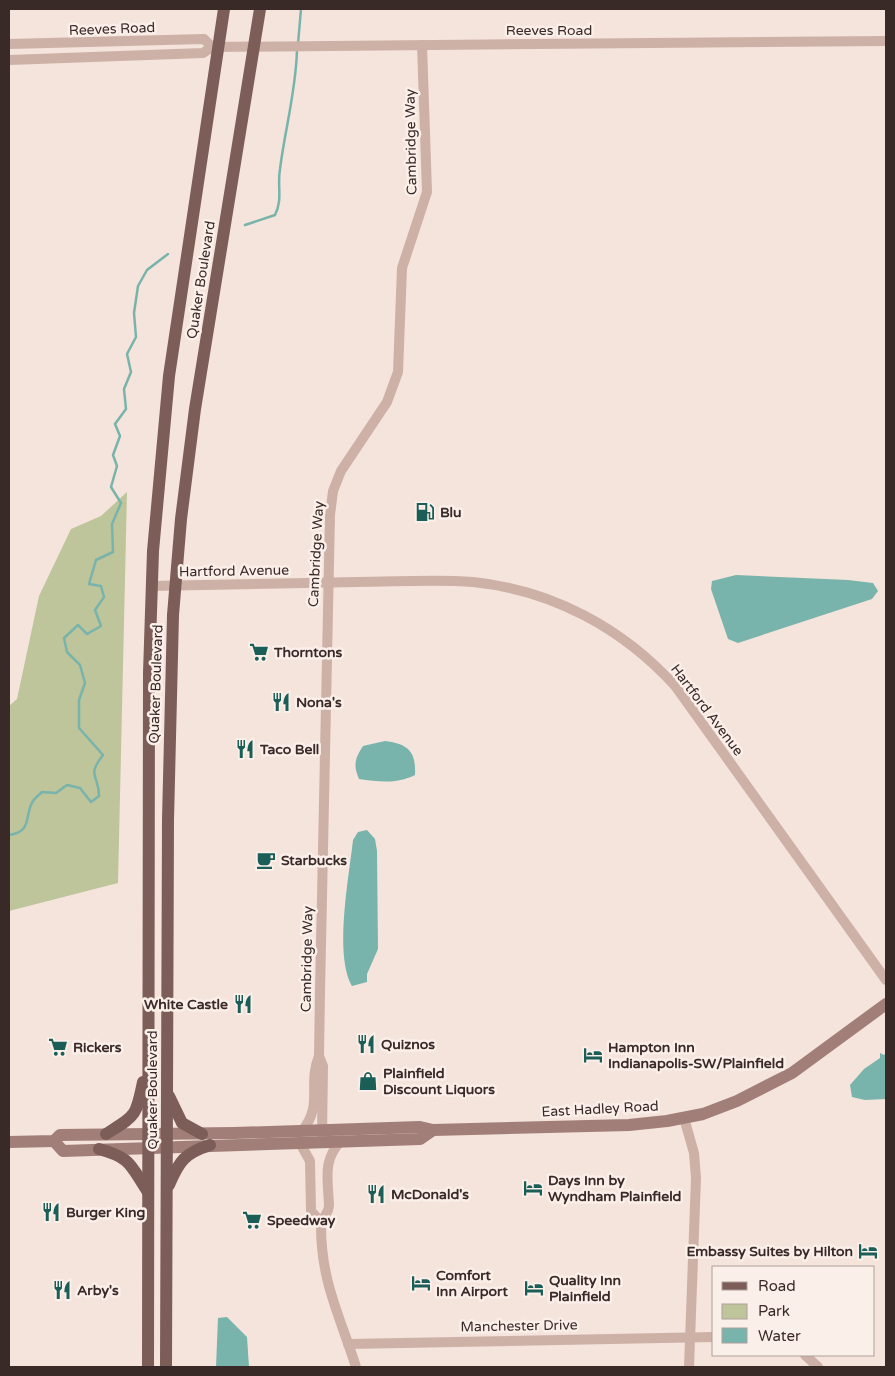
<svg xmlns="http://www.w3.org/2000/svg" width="895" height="1376" font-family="'Varela Round',sans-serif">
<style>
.green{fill:#bec59a}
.water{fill:#78b4ab}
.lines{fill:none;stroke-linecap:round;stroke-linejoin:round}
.stream{stroke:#78b4ab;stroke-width:2.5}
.street{stroke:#cdb1a7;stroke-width:10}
.secondary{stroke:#a17f78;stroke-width:12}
.primary{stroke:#7c5d58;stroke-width:12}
.labels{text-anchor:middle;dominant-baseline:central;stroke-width:5;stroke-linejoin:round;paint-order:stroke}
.street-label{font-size:14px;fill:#392a28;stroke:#fbefe9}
.poi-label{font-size:14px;font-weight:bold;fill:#392a28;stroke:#fbefe9;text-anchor:start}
</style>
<rect width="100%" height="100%" fill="#f4e4dc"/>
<polygon class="green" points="127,492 118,883 9,911 9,706 17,699 39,596 71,529 101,516"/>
<g class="water">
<polygon points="736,575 848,580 873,583 878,591 872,599 738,643 728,639 711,589 712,581"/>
<path d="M 385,741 C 408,744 416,751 415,775 C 397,784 380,782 359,779 C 353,765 355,758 363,746 Z"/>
<path d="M 367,830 L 375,839 L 377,851 L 378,949 L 367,974 L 367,982 L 352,986 C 334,954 349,877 353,840 L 358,832 Z"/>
<polygon points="880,1053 884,1055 886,1053 886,1099 865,1100 852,1097 850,1085 864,1069 880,1058"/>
<polygon points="227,1317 247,1337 249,1367 216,1367 218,1318"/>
</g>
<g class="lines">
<g class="stream">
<polyline points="298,44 301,9"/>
<path d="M 245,225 L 275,215 C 283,199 277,186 280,169 C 285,129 296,91 297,50"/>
<path d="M 9,835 C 33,832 24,815 33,801 C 35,798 39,795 42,792 L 56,793 L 67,785 L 80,788 L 91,802 L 99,796 C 99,774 86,777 103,755 L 79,728 L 79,700 L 85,683 L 80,665 L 67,652 L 64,638 L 78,625 L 87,634 L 101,626 L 95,610 L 104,597 L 101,586 L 89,584 L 96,560 L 113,552 L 112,524 L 121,503 L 111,487 L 117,466 L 113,455 L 120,436 L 115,424 L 126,409 L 124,389 L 131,372 L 127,354 L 136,337 L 134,313 L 138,286 L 147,270 L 168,254"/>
</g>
<g class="street">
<polyline points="9,44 204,39 212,47"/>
<polyline points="9,60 203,53 212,47 886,41"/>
<path d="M 151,586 C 219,585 287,583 356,582 C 394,582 434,579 473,582 C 552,590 623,628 676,687 L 886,980"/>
<polyline points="684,1118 694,1153 696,1178 689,1367"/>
<path d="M 302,1131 C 324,1104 307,1085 319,1056"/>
<polyline points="322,1136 323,1066 319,1056 320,992 330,515 333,491 341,471 387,402 398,372 402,268 427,192 422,45"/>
<path d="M 342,1140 C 322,1159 328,1180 329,1205 C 329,1214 321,1218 321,1226 C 321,1282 340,1316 356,1367"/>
<polyline points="300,1143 310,1161 311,1211 321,1222"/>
<polyline points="348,1344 714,1337"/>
<polyline points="805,1355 818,1367"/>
</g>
<g class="secondary">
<polyline points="54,1141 63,1151 420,1139 433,1130"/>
<polyline points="9,1142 54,1141 60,1135 235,1133 420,1127 433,1130 629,1125 667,1121 703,1114 737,1101 792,1073 886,1004"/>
</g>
<g class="primary">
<polyline points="169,1096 182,1123 202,1134"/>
<path d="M 106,1134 C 136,1115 136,1117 143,1082"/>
<path d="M 99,1149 C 132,1158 130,1165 148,1192"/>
<path d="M 169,1185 C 179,1161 185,1153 210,1145"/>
<polyline points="148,1367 149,673 153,551 169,376 224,9"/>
<polyline points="166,1367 168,820 173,615 181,519 195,409 260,9"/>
</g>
</g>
<defs>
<g id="fuel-bare" transform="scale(1.5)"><path d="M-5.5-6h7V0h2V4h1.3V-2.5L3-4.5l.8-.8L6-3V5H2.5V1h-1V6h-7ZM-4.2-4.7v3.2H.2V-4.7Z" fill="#1a5e57" stroke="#fbefe9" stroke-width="2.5" paint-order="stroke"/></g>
<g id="supermarket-bare" transform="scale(1.5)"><path d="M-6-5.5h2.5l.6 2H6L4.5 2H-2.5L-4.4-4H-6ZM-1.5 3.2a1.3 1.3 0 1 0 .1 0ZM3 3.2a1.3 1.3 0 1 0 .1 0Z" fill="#1a5e57" stroke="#fbefe9" stroke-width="2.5" paint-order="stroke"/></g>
<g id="restaurant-bare" transform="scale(1.5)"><path d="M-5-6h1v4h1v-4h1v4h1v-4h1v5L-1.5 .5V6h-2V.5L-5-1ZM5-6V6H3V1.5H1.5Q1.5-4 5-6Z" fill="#1a5e57" stroke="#fbefe9" stroke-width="2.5" paint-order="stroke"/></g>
<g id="cafe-bare" transform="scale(1.5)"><path d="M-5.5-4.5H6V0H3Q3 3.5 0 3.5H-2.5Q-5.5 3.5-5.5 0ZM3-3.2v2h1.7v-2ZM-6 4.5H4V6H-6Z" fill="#1a5e57" stroke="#fbefe9" stroke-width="2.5" paint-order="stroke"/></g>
<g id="hotel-bare" transform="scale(1.5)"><path d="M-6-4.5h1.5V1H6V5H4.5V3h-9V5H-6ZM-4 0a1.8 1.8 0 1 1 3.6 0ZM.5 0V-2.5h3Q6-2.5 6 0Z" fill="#1a5e57" stroke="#fbefe9" stroke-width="2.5" paint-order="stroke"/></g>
<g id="shop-bare" transform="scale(1.5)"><path d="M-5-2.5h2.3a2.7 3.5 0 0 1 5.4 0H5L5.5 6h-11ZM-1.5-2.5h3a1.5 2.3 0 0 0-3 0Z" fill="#1a5e57" stroke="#fbefe9" stroke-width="2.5" paint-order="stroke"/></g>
</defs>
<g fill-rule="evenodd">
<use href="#fuel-bare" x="425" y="512"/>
<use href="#supermarket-bare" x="259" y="652"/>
<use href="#restaurant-bare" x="281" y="702"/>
<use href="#restaurant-bare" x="245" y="749"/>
<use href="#cafe-bare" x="266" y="860"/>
<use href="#restaurant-bare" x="243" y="1004"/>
<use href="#restaurant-bare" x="366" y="1044"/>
<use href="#supermarket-bare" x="58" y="1047"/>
<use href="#hotel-bare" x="593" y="1055"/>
<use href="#shop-bare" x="368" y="1081"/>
<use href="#hotel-bare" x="533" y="1188"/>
<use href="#restaurant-bare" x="376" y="1194"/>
<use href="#restaurant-bare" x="51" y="1212"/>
<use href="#supermarket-bare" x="252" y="1220"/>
<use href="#hotel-bare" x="868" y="1251"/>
<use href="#hotel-bare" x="421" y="1283"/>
<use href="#hotel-bare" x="534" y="1288"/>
<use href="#restaurant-bare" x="62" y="1290"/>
</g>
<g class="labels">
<g class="street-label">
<text transform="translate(112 29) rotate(-2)">Reeves Road</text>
<text x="549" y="30">Reeves Road</text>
<text transform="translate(411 142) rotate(-91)">Cambridge Way</text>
<text transform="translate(201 280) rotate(-81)">Quaker Boulevard</text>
<text transform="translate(316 554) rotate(-87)">Cambridge Way</text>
<text transform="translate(234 571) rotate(-1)">Hartford Avenue</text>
<text transform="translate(156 684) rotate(-88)">Quaker Boulevard</text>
<text transform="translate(707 710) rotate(53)">Hartford Avenue</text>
<text transform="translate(307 959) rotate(-89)">Cambridge Way</text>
<text transform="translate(152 1090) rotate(-90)">Quaker Boulevard</text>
<text transform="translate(600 1109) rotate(-3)">East Hadley Road</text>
<text transform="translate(519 1326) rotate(-1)">Manchester Drive</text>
</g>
<g class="poi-label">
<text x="440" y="512">Blu</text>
<text x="274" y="652">Thorntons</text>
<text x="296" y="702">Nona's</text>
<text x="260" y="749">Taco Bell</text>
<text x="281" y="860">Starbucks</text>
<text x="228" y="1004" text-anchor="end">White Castle</text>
<text x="381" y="1044">Quiznos</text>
<text x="73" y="1047">Rickers</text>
<text x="608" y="1047">Hampton Inn<tspan x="608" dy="16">Indianapolis-SW/Plainfield</tspan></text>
<text x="383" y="1073">Plainfield<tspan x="383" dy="16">Discount Liquors</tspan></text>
<text x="548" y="1180">Days Inn by<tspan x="548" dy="16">Wyndham Plainfield</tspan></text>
<text x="391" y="1194">McDonald's</text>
<text x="66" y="1212">Burger King</text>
<text x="267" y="1220">Speedway</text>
<text x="853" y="1251" text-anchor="end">Embassy Suites by Hilton</text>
<text x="436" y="1275">Comfort<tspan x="436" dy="16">Inn Airport</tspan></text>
<text x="549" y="1280">Quality Inn<tspan x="549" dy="16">Plainfield</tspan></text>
<text x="77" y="1290">Arby's</text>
</g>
</g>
<rect width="895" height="1376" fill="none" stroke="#392a28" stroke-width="20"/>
<rect x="712" y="1266" width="162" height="90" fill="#fbefe9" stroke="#ada09c"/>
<rect x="722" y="1282" width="25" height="8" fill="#7c5d58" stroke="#ada09c"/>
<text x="758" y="1291" font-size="15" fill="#392a28">Road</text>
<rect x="722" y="1304" width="25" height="15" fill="#bec59a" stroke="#ada09c"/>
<text x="758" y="1316" font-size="15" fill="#392a28">Park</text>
<rect x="722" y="1328" width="25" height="15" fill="#78b4ab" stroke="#ada09c"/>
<text x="758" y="1341" font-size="15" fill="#392a28">Water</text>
</svg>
